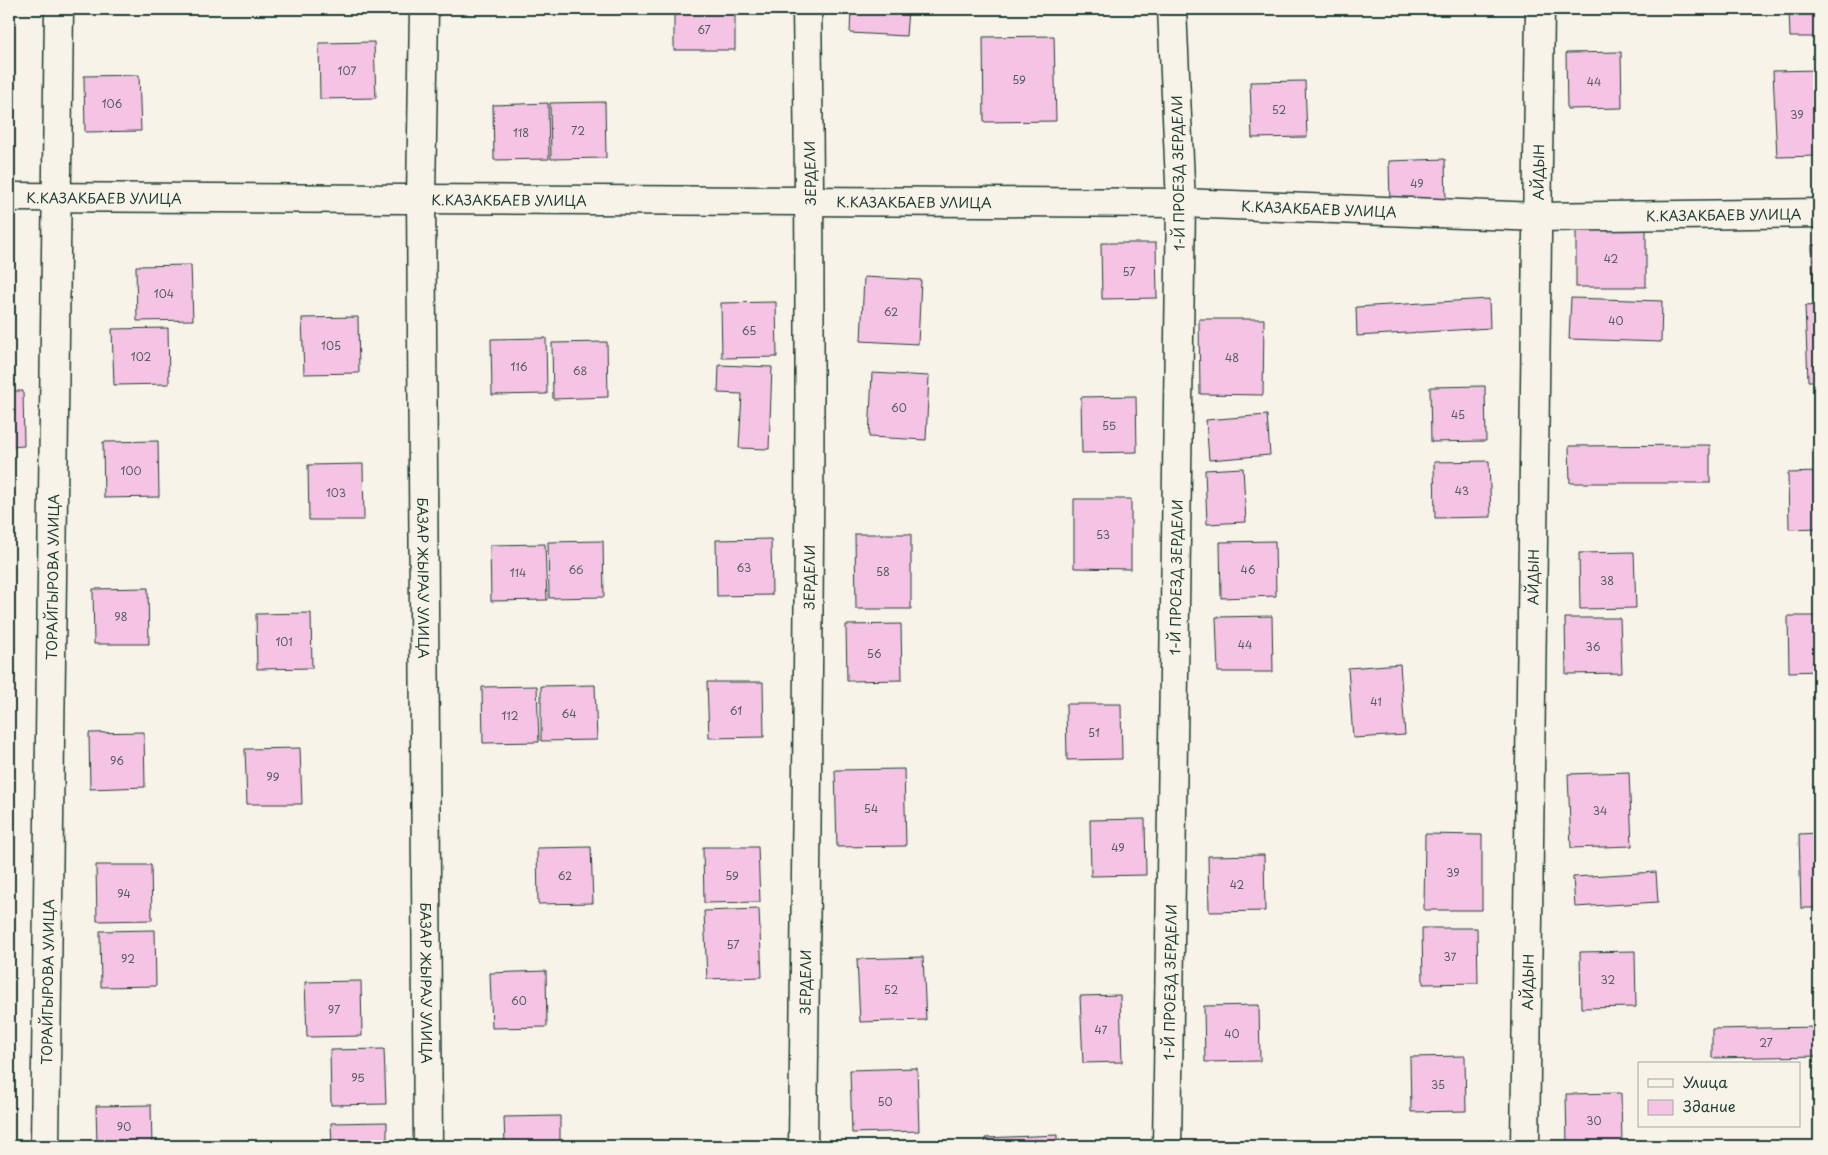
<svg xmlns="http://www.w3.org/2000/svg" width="1828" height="1155" font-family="'Playpen Sans',sans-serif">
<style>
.building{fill:#f5c4e5;stroke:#1f3d34}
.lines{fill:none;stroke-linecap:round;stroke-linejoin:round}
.minor-casing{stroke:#1f3d34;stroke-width:31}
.minor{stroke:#f7f3e8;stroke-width:28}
.labels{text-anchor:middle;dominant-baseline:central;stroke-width:4;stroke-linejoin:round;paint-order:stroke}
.number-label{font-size:11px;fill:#545f60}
.street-label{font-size:14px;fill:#1f3d34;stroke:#f7f3e8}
</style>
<rect width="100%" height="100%" fill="#f7f3e8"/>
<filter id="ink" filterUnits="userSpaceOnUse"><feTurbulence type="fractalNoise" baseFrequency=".02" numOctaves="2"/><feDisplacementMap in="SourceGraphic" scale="10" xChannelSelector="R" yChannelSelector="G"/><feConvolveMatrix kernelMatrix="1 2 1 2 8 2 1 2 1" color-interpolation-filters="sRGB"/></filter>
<g filter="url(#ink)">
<g class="building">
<rect x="674" y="9" width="61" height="41"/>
<polygon points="851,9 908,9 906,36 850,33"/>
<polygon points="1789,9 1819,9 1819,37 1790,37"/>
<polygon points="1054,36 1056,121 984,122 983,37"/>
<polygon points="374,42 376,98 320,99 319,43"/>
<polygon points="1621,52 1622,108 1567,109 1566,53"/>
<polygon points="1819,70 1819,156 1777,157 1773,71"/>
<polygon points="139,75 141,131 85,132 84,76"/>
<polygon points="1305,81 1307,137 1252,138 1250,82"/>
<polygon points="9,96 11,96 12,151 9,151"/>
<polygon points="605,102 606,158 551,159 550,103"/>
<polygon points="548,103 549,159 494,160 493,105"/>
<polygon points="1445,159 1446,204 1390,206 1389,161"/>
<rect x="1576" y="229" width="70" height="58"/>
<polygon points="1101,243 1156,243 1157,298 1102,299"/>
<polygon points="1812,245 1819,245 1819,300 1813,300"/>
<polygon points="191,265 193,320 137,321 136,266"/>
<polygon points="864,277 921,280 918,344 861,341"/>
<polygon points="1571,298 1662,301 1661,342 1569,339"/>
<polygon points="1489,299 1490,328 1357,336 1356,307"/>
<polygon points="776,302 777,357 722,358 721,303"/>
<polygon points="1819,305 1819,381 1808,381 1805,306"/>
<polygon points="358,317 359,373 304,374 302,318"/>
<polygon points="1199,319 1264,319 1263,395 1200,394"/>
<polygon points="168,328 169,384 114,385 112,329"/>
<polygon points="546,338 547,394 492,395 491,339"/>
<polygon points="607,342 608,397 553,399 552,343"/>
<polygon points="719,365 772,367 769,449 739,448 742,394 718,393"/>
<polygon points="872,373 929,376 926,440 869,437"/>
<polygon points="1485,386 1486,441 1431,442 1430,387"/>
<polygon points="9,391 23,391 24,446 9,447"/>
<polygon points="1136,396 1137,452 1082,453 1081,397"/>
<polygon points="1267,415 1270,455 1209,460 1206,420"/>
<polygon points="158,441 159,497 104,498 103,442"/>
<polygon points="1710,445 1710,483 1570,483 1569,446"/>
<polygon points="1489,461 1491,517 1435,518 1434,462"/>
<polygon points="363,464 364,520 309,520 308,465"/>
<polygon points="1243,468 1246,522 1207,524 1205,470"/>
<polygon points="1819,472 1819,528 1789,529 1788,473"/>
<polygon points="1074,499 1131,499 1131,569 1074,568"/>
<polygon points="855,534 911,534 911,609 856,609"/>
<polygon points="771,539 772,595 717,596 716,540"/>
<polygon points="603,541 604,597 549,598 548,542"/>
<polygon points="1275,541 1276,596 1221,598 1220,542"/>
<polygon points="545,544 547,600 491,601 490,545"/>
<polygon points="1634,552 1636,608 1580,609 1579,553"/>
<polygon points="148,588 149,644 94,644 93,589"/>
<polygon points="311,613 312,668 257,669 256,614"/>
<polygon points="1272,616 1273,672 1218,672 1216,617"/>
<polygon points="1788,616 1819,616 1819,671 1789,672"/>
<polygon points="1565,618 1620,618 1622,673 1566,674"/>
<polygon points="901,624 902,680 847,681 846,625"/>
<polygon points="1400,664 1405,735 1353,738 1348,668"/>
<polygon points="707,682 763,682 764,737 709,738"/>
<polygon points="595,685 597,740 541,741 541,686"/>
<polygon points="537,686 539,742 483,743 482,687"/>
<polygon points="1066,704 1121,704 1122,759 1067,760"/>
<polygon points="144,732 145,787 90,789 89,733"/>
<polygon points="300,748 302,804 247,804 245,749"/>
<polygon points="904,769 906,846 837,847 835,770"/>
<polygon points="1629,772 1632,846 1571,848 1568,774"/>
<polygon points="1145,819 1146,875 1091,876 1090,820"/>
<polygon points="1819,833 1819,908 1801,908 1799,834"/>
<polygon points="1425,834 1482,835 1482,910 1424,910"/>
<polygon points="591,847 593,903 538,904 537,848"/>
<polygon points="703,847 758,847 760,902 704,903"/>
<polygon points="1264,855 1265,911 1209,912 1208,856"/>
<polygon points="96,865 151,865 152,920 97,921"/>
<polygon points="1656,872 1658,902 1575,907 1573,877"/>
<polygon points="759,909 762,977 707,979 704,911"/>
<polygon points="1422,928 1477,928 1478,983 1423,984"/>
<polygon points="155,930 156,986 101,987 100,931"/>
<polygon points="1635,951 1636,1007 1581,1008 1580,952"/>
<polygon points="923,957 926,1020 860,1022 857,959"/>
<polygon points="546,971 547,1027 492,1028 490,973"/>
<polygon points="361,981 362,1036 307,1037 305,982"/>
<polygon points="1120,995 1122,1062 1083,1063 1080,996"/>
<polygon points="1259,1005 1260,1061 1205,1062 1204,1006"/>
<polygon points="1819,1027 1819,1056 1712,1058 1712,1029"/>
<polygon points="384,1049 386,1104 331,1105 330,1050"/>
<polygon points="1465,1056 1466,1111 1411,1112 1410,1057"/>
<polygon points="917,1068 919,1131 852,1133 850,1070"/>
<polygon points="1621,1093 1622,1146 1567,1146 1566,1094"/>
<polygon points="151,1105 152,1146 97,1146 96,1106"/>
<polygon points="560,1116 560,1146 505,1146 504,1117"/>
<polygon points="387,1122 387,1146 332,1146 331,1123"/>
<polygon points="1057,1135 1057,1146 986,1146 985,1138"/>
</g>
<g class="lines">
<g class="minor-casing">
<g id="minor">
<path id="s1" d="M 424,9 L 421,198 L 428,1146"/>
<path id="s2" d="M 9,197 L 1181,203 L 1536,217 L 1819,213"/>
<path id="s3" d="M 45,1146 L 59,9"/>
<path id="s4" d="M 803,1146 C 807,767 813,388 807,9"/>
<path id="s5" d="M 1167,1146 L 1181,203 L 1172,9"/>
<path id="s6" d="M 1525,1146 L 1540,9"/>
</g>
</g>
<use href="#minor" class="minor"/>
</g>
</g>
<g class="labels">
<g class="number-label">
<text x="704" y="29">67</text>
<text x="347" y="70">107</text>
<text x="1019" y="79">59</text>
<text x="1594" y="81">44</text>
<text x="112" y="103">106</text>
<text x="1279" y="109">52</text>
<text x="1797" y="114">39</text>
<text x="578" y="130">72</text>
<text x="521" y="132">118</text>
<text x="1417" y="183">49</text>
<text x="1611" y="258">42</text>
<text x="1129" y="271">57</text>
<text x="164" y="293">104</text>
<text x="891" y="311">62</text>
<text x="1616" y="320">40</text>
<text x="749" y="330">65</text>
<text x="331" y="345">105</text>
<text x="141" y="356">102</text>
<text x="1232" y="357">48</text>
<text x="519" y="366">116</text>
<text x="580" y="370">68</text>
<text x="899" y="407">60</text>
<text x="1458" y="414">45</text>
<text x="1109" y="425">55</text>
<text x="131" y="470">100</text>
<text x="1462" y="490">43</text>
<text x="336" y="492">103</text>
<text x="1103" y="534">53</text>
<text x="744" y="567">63</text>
<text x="576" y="569">66</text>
<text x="1248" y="569">46</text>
<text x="883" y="571">58</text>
<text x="518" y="572">114</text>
<text x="1607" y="580">38</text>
<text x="121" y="616">98</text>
<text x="284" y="641">101</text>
<text x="1245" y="644">44</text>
<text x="1593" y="646">36</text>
<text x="874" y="653">56</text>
<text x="1376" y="701">41</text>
<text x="736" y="710">61</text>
<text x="569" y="713">64</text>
<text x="510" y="715">112</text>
<text x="1094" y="732">51</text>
<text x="117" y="760">96</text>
<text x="273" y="776">99</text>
<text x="871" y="808">54</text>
<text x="1600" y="810">34</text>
<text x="1118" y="847">49</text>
<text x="1453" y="872">39</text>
<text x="565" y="875">62</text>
<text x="732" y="875">59</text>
<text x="1237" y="884">42</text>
<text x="124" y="893">94</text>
<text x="733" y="944">57</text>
<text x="1450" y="956">37</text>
<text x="128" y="958">92</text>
<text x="1608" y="979">32</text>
<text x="891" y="989">52</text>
<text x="519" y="1000">60</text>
<text x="334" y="1009">97</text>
<text x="1101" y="1029">47</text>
<text x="1232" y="1033">40</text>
<text x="1766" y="1042">27</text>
<text x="358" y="1077">95</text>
<text x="1438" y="1084">35</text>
<text x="885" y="1101">50</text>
<text x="1594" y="1120">30</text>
<text x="124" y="1126">90</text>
</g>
<g class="street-label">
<text transform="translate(810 173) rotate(-91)">ЗЕРДЕЛИ</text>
<text transform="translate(1178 173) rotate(-91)">1-Й ПРОЕЗД ЗЕРДЕЛИ</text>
<text stroke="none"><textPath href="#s6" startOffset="974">АЙДЫН</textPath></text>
<text stroke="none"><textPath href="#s2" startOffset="95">К.КАЗАКБАЕВ УЛИЦА</textPath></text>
<text stroke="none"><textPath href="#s2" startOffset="500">К.КАЗАКБАЕВ УЛИЦА</textPath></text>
<text stroke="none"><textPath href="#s2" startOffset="905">К.КАЗАКБАЕВ УЛИЦА</textPath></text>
<text stroke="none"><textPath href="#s2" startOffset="1310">К.КАЗАКБАЕВ УЛИЦА</textPath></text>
<text stroke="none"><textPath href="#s2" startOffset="1715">К.КАЗАКБАЕВ УЛИЦА</textPath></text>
<text stroke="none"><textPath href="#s1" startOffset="569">БАЗАР ЖЫРАУ УЛИЦА</textPath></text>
<text stroke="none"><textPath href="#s4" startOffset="569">ЗЕРДЕЛИ</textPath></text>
<text stroke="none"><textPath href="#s5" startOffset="569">1-Й ПРОЕЗД ЗЕРДЕЛИ</textPath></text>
<text stroke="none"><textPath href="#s6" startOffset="569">АЙДЫН</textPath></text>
<text stroke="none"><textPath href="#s3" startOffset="569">ТОРАЙГЫРОВА УЛИЦА</textPath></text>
<text stroke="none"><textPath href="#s3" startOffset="164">ТОРАЙГЫРОВА УЛИЦА</textPath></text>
<text stroke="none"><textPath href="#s1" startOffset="974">БАЗАР ЖЫРАУ УЛИЦА</textPath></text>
<text stroke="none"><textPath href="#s4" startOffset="164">ЗЕРДЕЛИ</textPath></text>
<text stroke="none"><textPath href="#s5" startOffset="164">1-Й ПРОЕЗД ЗЕРДЕЛИ</textPath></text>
<text stroke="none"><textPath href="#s6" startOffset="164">АЙДЫН</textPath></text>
</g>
</g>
<rect width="1828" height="1155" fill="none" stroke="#f7f3e8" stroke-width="30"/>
<rect x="15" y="15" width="1798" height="1125" fill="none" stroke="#1f3d34" stroke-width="2" filter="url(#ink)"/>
<rect x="1638" y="1062" width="162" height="65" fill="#f7f3e8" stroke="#a1aaa0"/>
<rect x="1648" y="1079" width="25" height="8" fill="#f7f3e8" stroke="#a1aaa0"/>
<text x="1683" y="1088" font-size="15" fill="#1f3d34">Улица</text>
<rect x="1648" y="1100" width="25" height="15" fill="#f5c4e5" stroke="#a1aaa0"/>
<text x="1683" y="1112" font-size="15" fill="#1f3d34">Здание</text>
</svg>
